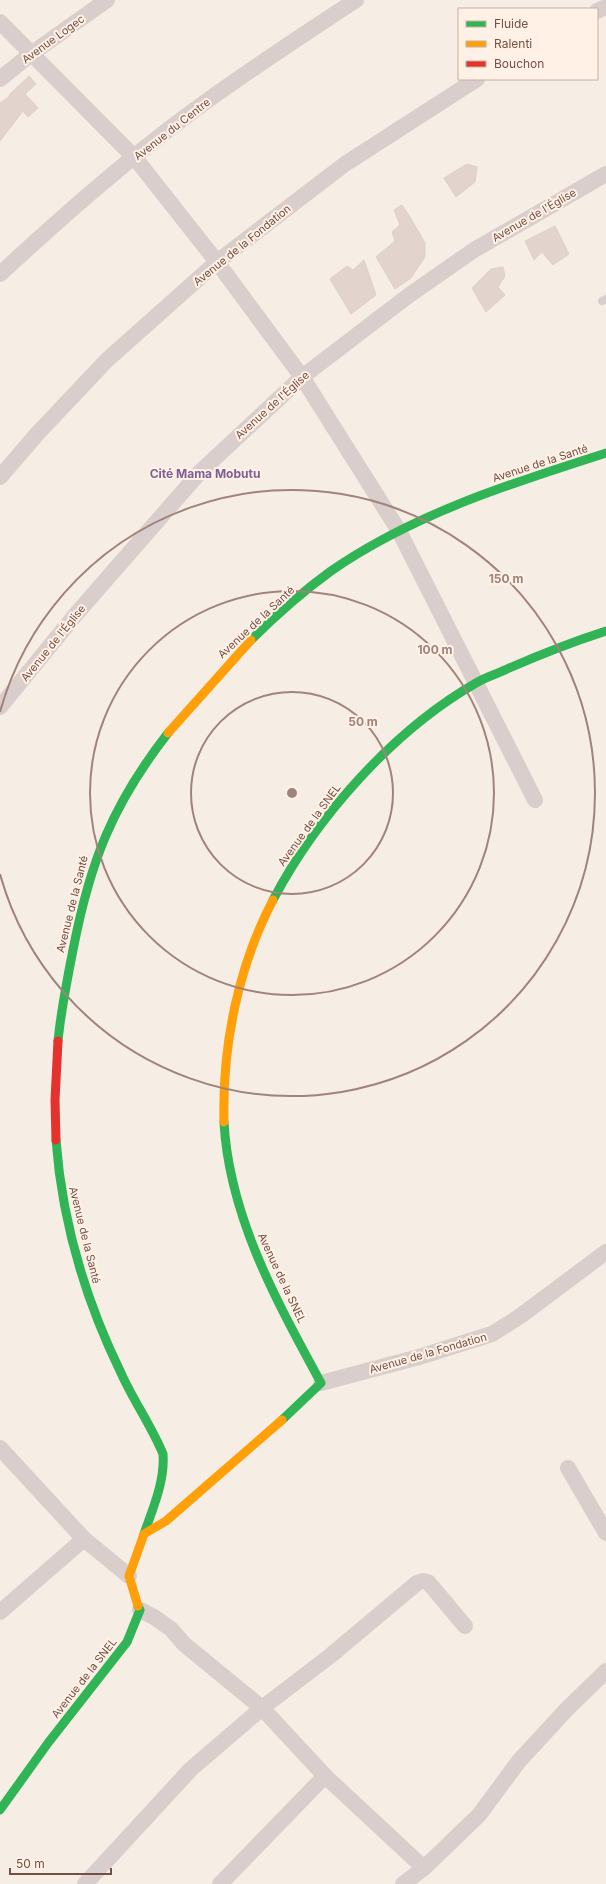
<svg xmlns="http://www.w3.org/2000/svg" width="606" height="1884" font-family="Inter,sans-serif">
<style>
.building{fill:#e2d4cd;stroke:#dfcfc7}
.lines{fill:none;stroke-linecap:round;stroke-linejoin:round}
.lane{stroke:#d9cecb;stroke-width:8}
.street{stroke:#d9cecb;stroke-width:16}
.fast{stroke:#30b455;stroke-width:9}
.slow{stroke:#ff9f0a;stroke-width:9}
.jam{stroke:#e5322d;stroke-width:9}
.ring{fill:none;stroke:#a0837a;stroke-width:2}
.labels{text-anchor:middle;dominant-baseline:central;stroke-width:4;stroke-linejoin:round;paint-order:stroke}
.street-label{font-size:11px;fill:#744f45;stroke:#fff1e5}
.neighbourhood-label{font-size:12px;font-weight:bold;fill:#7d6098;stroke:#fff1e5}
.centre{fill:#a0837a;stroke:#fff1e5;stroke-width:2}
.ring-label{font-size:12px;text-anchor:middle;font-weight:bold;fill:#a0837a;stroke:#fff1e5;stroke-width:4;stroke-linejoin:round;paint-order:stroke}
</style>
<rect width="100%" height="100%" fill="#f6ede5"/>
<g class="building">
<polygon points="29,76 36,84 25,94 38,108 28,117 23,111 0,141 0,103 10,96 9,95"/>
<polygon points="467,164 477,167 475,182 456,197 444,178"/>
<polygon points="402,205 410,217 425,243 425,257 411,278 395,289 376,257 395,241 392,232 400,225 394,210"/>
<polygon points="555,226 569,254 553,265 542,252 534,260 525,241"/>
<polygon points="364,260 376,295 351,314 330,279 347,266 353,270"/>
<polygon points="503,267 505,276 498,287 505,295 486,312 472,288 491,269"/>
</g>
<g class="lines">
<polyline class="lane" points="602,301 606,299"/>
<g class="street">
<polyline points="597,11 606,7"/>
<polyline points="0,22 135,158 217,262 302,377 399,531 535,800"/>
<polyline points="0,79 31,54 107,0"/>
<path d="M 0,274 C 62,217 125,161 193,111 C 246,72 301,36 356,0"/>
<polyline points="0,477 37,434 107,360 217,262 345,164 477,79"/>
<polyline points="0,707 77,613 200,472 302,377 408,296 474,250 606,174"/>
<polyline points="321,1383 419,1357 492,1334 519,1317 606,1252"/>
<polyline points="0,1448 84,1539 129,1576"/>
<polyline points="568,1468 606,1533"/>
<polyline points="140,1610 154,1617 171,1629 184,1644 262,1708 325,1776 424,1868"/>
<polyline points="0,1612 84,1539"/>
<polyline points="85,1884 191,1769 262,1708 330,1656 417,1583 423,1581 428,1582 465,1626"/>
<polyline points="220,1884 325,1776"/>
<polyline points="403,1884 424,1868 479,1815 519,1761 566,1710 606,1671"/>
</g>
<g class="fast">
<path d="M 251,640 C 276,615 302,592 331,571 C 413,514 512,483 606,453"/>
<path d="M 273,900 C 317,816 394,730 476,683 C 486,677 497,674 507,669 C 539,655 572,642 606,631"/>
<path d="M 58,1041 C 61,1010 67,980 73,950 C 90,862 112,805 168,733"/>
<path d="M 224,1122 C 229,1216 277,1302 321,1383 L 282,1420"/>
<path d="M 56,1140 C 62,1222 85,1299 121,1373 C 133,1400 152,1427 163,1454 C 165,1481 153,1508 144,1534"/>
<polyline points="0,1810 48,1743 127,1642 140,1610 138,1606"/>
</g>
<g class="slow">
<polyline points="168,733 251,640"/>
<path d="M 224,1122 C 222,1046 238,967 273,900"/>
<polyline points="138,1606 129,1576 144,1534 166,1521 282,1420"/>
</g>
<polyline class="jam" points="56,1140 55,1100 58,1041"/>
</g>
<g class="ring">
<circle cx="292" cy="793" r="101"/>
<circle cx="292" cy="793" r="202"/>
<path d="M0 712A303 303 0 1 1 0 874"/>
</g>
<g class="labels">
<g class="street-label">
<text transform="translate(53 39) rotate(-36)">Avenue Logec</text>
<text transform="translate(172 129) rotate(-38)">Avenue du Centre</text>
<text transform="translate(534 215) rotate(-30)">Avenue de l'Église</text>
<text transform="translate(242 245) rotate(-39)">Avenue de la Fondation</text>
<text transform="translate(272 405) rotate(-42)">Avenue de l'Église</text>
<text transform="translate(540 463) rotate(-18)">Avenue de la Santé</text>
<text transform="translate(256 622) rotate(-43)">Avenue de la Santé</text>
<text transform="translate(53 643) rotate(-51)">Avenue de l'Église</text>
<text transform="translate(309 825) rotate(-54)">Avenue de la SNEL</text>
<text transform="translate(72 904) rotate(-76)">Avenue de la Santé</text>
<text transform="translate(85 1235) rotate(76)">Avenue de la Santé</text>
<text transform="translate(282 1278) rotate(65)">Avenue de la SNEL</text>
<text transform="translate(428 1353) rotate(-16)">Avenue de la Fondation</text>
<text transform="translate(84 1678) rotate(-52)">Avenue de la SNEL</text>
</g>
<g class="neighbourhood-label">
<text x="205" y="473">Cité Mama Mobutu</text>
</g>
</g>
<circle cx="292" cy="793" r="6" class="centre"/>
<g class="ring-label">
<text x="506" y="583">150 m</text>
<text x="435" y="654">100 m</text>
<text x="363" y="726">50 m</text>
</g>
<rect x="458" y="8" width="140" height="72" fill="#fff1e5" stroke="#c7b0a5"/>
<rect x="466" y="21" width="20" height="6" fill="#30b455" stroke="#c7b0a5"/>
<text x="494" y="28" font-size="12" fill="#744f45">Fluide</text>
<rect x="466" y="41" width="20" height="6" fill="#ff9f0a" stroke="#c7b0a5"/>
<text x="494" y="48" font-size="12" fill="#744f45">Ralenti</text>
<rect x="466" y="61" width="20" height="6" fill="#e5322d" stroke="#c7b0a5"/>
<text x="494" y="68" font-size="12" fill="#744f45">Bouchon</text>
<path d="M10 1868v6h101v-6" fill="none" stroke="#744f45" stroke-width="2"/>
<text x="16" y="1868" font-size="12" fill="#744f45" stroke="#fff1e5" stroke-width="3" paint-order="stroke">50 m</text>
</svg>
